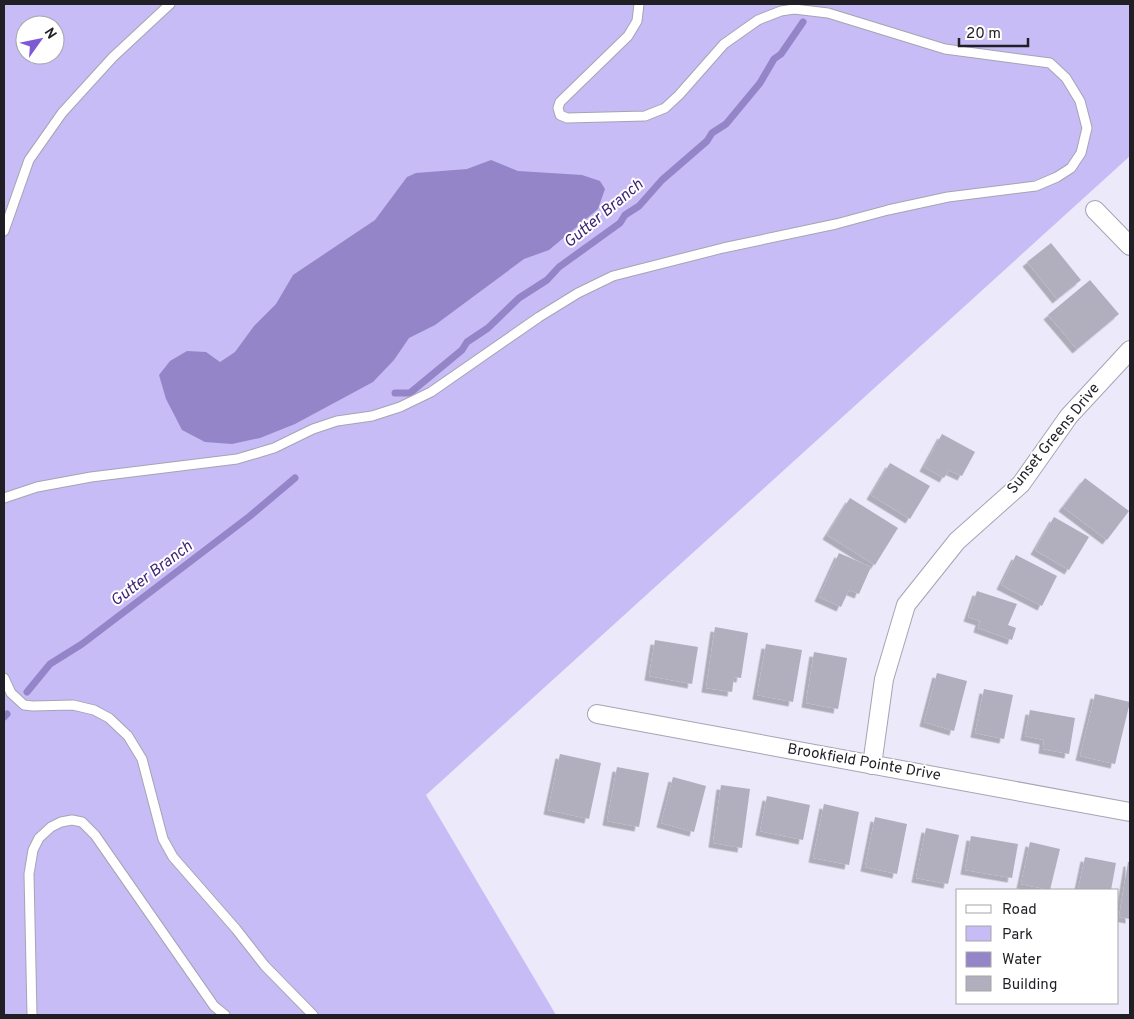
<svg xmlns="http://www.w3.org/2000/svg" width="1134" height="1019" font-family="Overpass,sans-serif">
<style>
.green{fill:#c7bcf6;fill-rule:evenodd}
.water{fill:#9385c8}
.lines{fill:none;stroke-linecap:round;stroke-linejoin:round}
.stream{stroke:#9385c8;stroke-width:7}
.building{fill:#b1aebe;filter:url(#shadow)}
.lane-casing{stroke:#a6a4b3;stroke-width:11}
.street-casing{stroke:#a6a4b3;stroke-width:20}
.lane{stroke:#fff;stroke-width:9}
.street{stroke:#fff;stroke-width:18}
.labels{text-anchor:middle;dominant-baseline:central;stroke-width:4;stroke-linejoin:round;paint-order:stroke}
.street-label{font-size:15px;fill:#201f25;stroke:#fff}
.water-label{font-size:16px;font-style:italic;fill:#3f2676;stroke:#fff}
</style>
<defs>
<filter id="shadow"><feDropShadow dx="-4.5" dy="4.5" stdDeviation="0" flood-color="#0004"/></filter>
</defs>
<rect width="100%" height="100%" fill="#ece9fa"/>
<path class="green" d="M 4,4 L 1130,4 L 1130,156 L 426,795 L 556,1015 L 4,1015 ZM 25,25 L 55,25 L 55,55 L 25,55 Z"/>
<polygon class="water" points="491,160 518,171 582,175 600,181 605,189 598,209 549,250 524,259 435,325 409,338 394,360 373,382 295,424 260,438 232,444 205,442 182,430 166,399 159,375 170,361 187,351 206,352 220,362 235,352 254,326 276,304 293,275 375,220 407,177 416,173 467,169"/>
<g class="lines">
<g class="stream">
<polyline points="395,393 410,393 462,350 467,342 488,328 519,298 547,280 559,267 620,223 625,215 639,206 662,180 707,141 712,133 726,124 760,83 774,59 781,54 803,22"/>
<polyline points="27,692 50,664 82,644 250,516 295,478"/>
<polyline points="4,717 7,714"/>
</g>
</g>
<g class="building">
<polygon points="1051,243 1081,280 1057,299 1027,262"/>
<polygon points="1090,280 1119,314 1077,349 1048,315"/>
<polygon points="942,434 975,452 962,476 949,470 944,478 924,467"/>
<polygon points="890,463 930,486 910,519 871,495"/>
<polygon points="1085,478 1129,511 1107,540 1063,507"/>
<polygon points="850,498 898,528 875,565 827,535"/>
<polygon points="1054,517 1089,537 1069,570 1035,550"/>
<polygon points="839,553 871,567 859,594 849,590 841,607 819,597"/>
<polygon points="1016,555 1057,576 1042,606 1001,585"/>
<polygon points="977,591 1017,604 1008,625 1016,628 1012,640 978,628 980,621 968,617"/>
<polygon points="715,627 748,633 741,678 734,677 732,692 706,688"/>
<polygon points="655,640 698,647 692,684 649,676"/>
<polygon points="766,644 802,650 793,702 757,695"/>
<polygon points="814,652 847,658 838,709 806,703"/>
<polygon points="937,673 967,681 954,731 924,722"/>
<polygon points="984,689 1013,695 1004,739 975,733"/>
<polygon points="1095,694 1130,702 1115,764 1080,756"/>
<polygon points="1030,710 1075,718 1069,754 1043,749 1044,740 1025,736"/>
<polygon points="560,754 601,763 589,819 548,810"/>
<polygon points="617,767 649,773 639,827 607,821"/>
<polygon points="673,777 706,786 694,832 661,823"/>
<polygon points="721,785 750,789 742,848 713,843"/>
<polygon points="767,796 810,805 803,840 760,831"/>
<polygon points="824,804 859,812 849,865 813,858"/>
<polygon points="875,817 907,824 897,874 865,867"/>
<polygon points="926,828 959,835 948,884 916,878"/>
<polygon points="971,836 1018,844 1012,878 965,870"/>
<polygon points="1030,842 1060,849 1050,890 1021,884"/>
<polygon points="1085,857 1116,863 1111,890 1078,890"/>
<polygon points="1128,862 1130,862 1130,919 1119,917"/>
</g>
<g class="lines">
<g class="lane-casing">
<g id="lane">
<polyline points="4,231 29,160 62,113 113,57 170,4"/>
<polyline points="4,498 37,487 91,477 237,459 274,448 313,429 337,421 372,416 400,407 431,392 539,317 578,293 613,276 723,248 836,224 888,210 948,197 1036,186 1057,177 1071,168 1081,153 1087,128 1080,101 1066,78 1050,63 945,49 828,13 794,9 781,11 758,20 724,44 679,95 665,108 645,116 567,118 560,115 558,108 560,102 628,36 637,21 639,4"/>
<polyline points="4,678 11,693 24,705 33,706 73,705 94,710 109,718 128,736 142,759 163,839 173,857 236,929 265,966 313,1015"/>
<polyline points="32,1015 29,874 33,850 39,838 51,827 61,822 72,820 82,822 95,835 214,1006 225,1015"/>
</g>
</g>
<g class="street-casing">
<g id="street">
<polyline points="1095,210 1130,246"/>
<polyline points="597,714 1130,812"/>
<polyline points="872,765 884,679 906,605 957,541 1021,484 1069,416 1130,350"/>
</g>
</g>
<use href="#lane" class="lane"/>
<use href="#street" class="street"/>
</g>
<g class="labels">
<g class="street-label">
<text transform="translate(1054 439) rotate(-51)">Sunset Greens Drive</text>
<text transform="translate(864 763) rotate(10)">Brookfield Pointe Drive</text>
</g>
<g class="water-label">
<text transform="translate(604 214) rotate(-40)">Gutter Branch</text>
<text transform="translate(152 574) rotate(-37)">Gutter Branch</text>
</g>
</g>
<rect width="1134" height="1019" fill="none" stroke="#201f25" stroke-width="10"/>
<rect x="956" y="889" width="162" height="115" fill="#ffffff" stroke="#a6a5a8"/>
<rect x="966" y="905" width="25" height="8" fill="#ffffff" stroke="#a6a5a8"/>
<text x="1002" y="914" font-size="15" fill="#201f25">Road</text>
<rect x="966" y="926" width="25" height="15" fill="#c7bcf6" stroke="#a6a5a8"/>
<text x="1002" y="939" font-size="15" fill="#201f25">Park</text>
<rect x="966" y="952" width="25" height="15" fill="#9385c8" stroke="#a6a5a8"/>
<text x="1002" y="964" font-size="15" fill="#201f25">Water</text>
<rect x="966" y="976" width="25" height="15" fill="#b1aebe" stroke="#a6a5a8"/>
<text x="1002" y="989" font-size="15" fill="#201f25">Building</text>
<g transform="translate(40 40) rotate(57)"><circle r="24" fill="#ffffff" stroke="#a6a5a8"/>
<path d="M0-4L9 19L0 12L-9 19Z" fill="#7d5ad4"/>
<text y="-8" font-size="14" font-weight="bold" text-anchor="middle" fill="#201f25">N</text>
</g>
<path d="M959 38v8h69v-8" fill="none" stroke="#201f25" stroke-width="2.5"/>
<text x="966" y="38" font-size="15" fill="#201f25" stroke="#ffffff" stroke-width="4" paint-order="stroke">20 m</text>
</svg>
